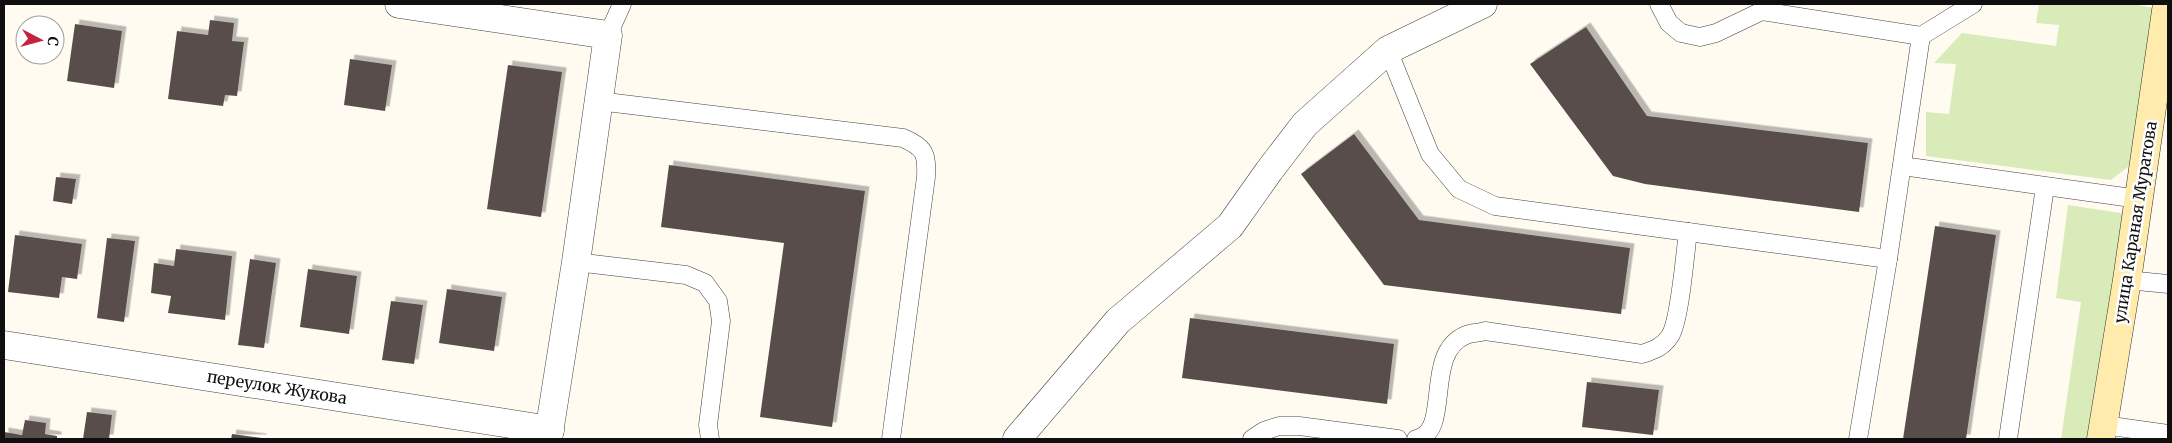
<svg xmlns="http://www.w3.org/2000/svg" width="2172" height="443" font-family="Merriweather,serif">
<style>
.green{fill:#d9ebb9}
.building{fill:#584e4b;filter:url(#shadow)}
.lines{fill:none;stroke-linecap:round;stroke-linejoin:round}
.lane-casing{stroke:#424242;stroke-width:19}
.street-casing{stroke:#424242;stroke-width:29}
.secondary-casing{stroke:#313131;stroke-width:29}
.lane{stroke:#fff;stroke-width:18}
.street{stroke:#fff;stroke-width:28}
.secondary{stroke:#ffecac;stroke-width:28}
.labels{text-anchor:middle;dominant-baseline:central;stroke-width:5;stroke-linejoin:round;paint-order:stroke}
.street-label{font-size:16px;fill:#0f0f0f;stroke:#fff}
</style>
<defs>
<filter id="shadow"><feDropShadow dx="4.5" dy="-4.5" stdDeviation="0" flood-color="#0004"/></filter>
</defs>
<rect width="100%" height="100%" fill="#fffbf1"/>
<g class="green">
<polygon points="2039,4 2131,4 2161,9 2142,156 2111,180 1926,156 1926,112 1949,114 1956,64 1934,63 1962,33 2056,46 2059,25 2036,23"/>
<polygon points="2068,205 2134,215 2099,439 2061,439 2081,302 2056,298"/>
</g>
<g class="building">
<polygon points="210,20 234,23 232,41 244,42 237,96 225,95 223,106 168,99 177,31 208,35"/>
<polygon points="75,24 122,31 114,88 67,81"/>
<polygon points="1586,27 1647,116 1868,143 1859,212 1645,184 1613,176 1530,64"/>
<polygon points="350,59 392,65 385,111 344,105"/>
<polygon points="508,65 562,72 541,217 487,209"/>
<polygon points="1354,134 1419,220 1630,248 1621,314 1384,285 1301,174"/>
<polygon points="669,165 865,191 832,427 760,417 784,243 661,227"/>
<polygon points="56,177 76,179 72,204 53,201"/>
<polygon points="1935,226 1996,235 1966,439 1903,439"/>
<polygon points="15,235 82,244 77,279 62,277 59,298 8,292"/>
<polygon points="107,238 135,241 124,322 97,318"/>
<polygon points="176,249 232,256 225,320 168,313 171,296 151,293 154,263 174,266"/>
<polygon points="250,259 276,263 264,348 238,345"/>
<polygon points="308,269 357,276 349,334 300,327"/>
<polygon points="447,289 502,297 494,351 439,343"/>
<polygon points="391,301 423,305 414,364 382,360"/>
<polygon points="1190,318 1394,344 1387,404 1182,378"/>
<polygon points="1587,382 1659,390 1653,435 1582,427"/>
<polygon points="87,412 112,415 109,439 83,439"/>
<polygon points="25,420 46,423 45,434 57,436 57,439 4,439 4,432 22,435"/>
<polygon points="232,434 262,438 262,439 231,439"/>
</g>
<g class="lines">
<g class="lane-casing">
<g id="lane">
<polyline points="1659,4 1669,23 1681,33 1700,37 1716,33 1762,11 1921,36 1973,4"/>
<polyline points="608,35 622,4"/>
<path d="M 1388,50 L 1430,154 L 1459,189 L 1495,206 L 1688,232 C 1685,253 1680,321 1670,336 C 1663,347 1654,350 1642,354 L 1485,331 C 1479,333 1471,333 1466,335 C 1422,353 1453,432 1416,439"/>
<path d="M 598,101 L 903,138 C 925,148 927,153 926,177 L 891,439"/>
<polyline points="1902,166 2139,199"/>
<polyline points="1688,232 1888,259"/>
<polyline points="576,262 686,275 705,283 718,301 721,321 708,425 710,439"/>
<polyline points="2127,280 2168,284"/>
<polyline points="2104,425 2168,434"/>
<polyline points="1252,439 1264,431 1279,426 1299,426 1398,439"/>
<polyline points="1858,439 1888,259 1921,36"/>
<polyline points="2008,439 2045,187"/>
</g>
</g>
<g class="street-casing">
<g id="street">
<polyline points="399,4 608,35 576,262 548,439"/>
<polyline points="4,345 550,430"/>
<polyline points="1017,439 1118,321 1230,226 1269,171 1305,124 1388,50 1483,4"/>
</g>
</g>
<g class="secondary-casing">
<polyline id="secondary" points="2101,439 2127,280 2167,4"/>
</g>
<use href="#lane" class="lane"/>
<use href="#street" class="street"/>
<use href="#secondary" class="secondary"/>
</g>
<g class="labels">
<g class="street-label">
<text transform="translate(2135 222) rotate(-81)">улица Караная Муратова</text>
<text transform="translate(277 387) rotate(9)">переулок Жукова</text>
</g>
</g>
<rect width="2172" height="443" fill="none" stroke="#0f0f0f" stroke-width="10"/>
<g transform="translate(40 40) rotate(96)"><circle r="24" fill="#ffffff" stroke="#9f9f9f"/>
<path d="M0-4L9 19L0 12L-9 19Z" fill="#c3233e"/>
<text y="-8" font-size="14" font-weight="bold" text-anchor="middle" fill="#0f0f0f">С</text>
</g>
</svg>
